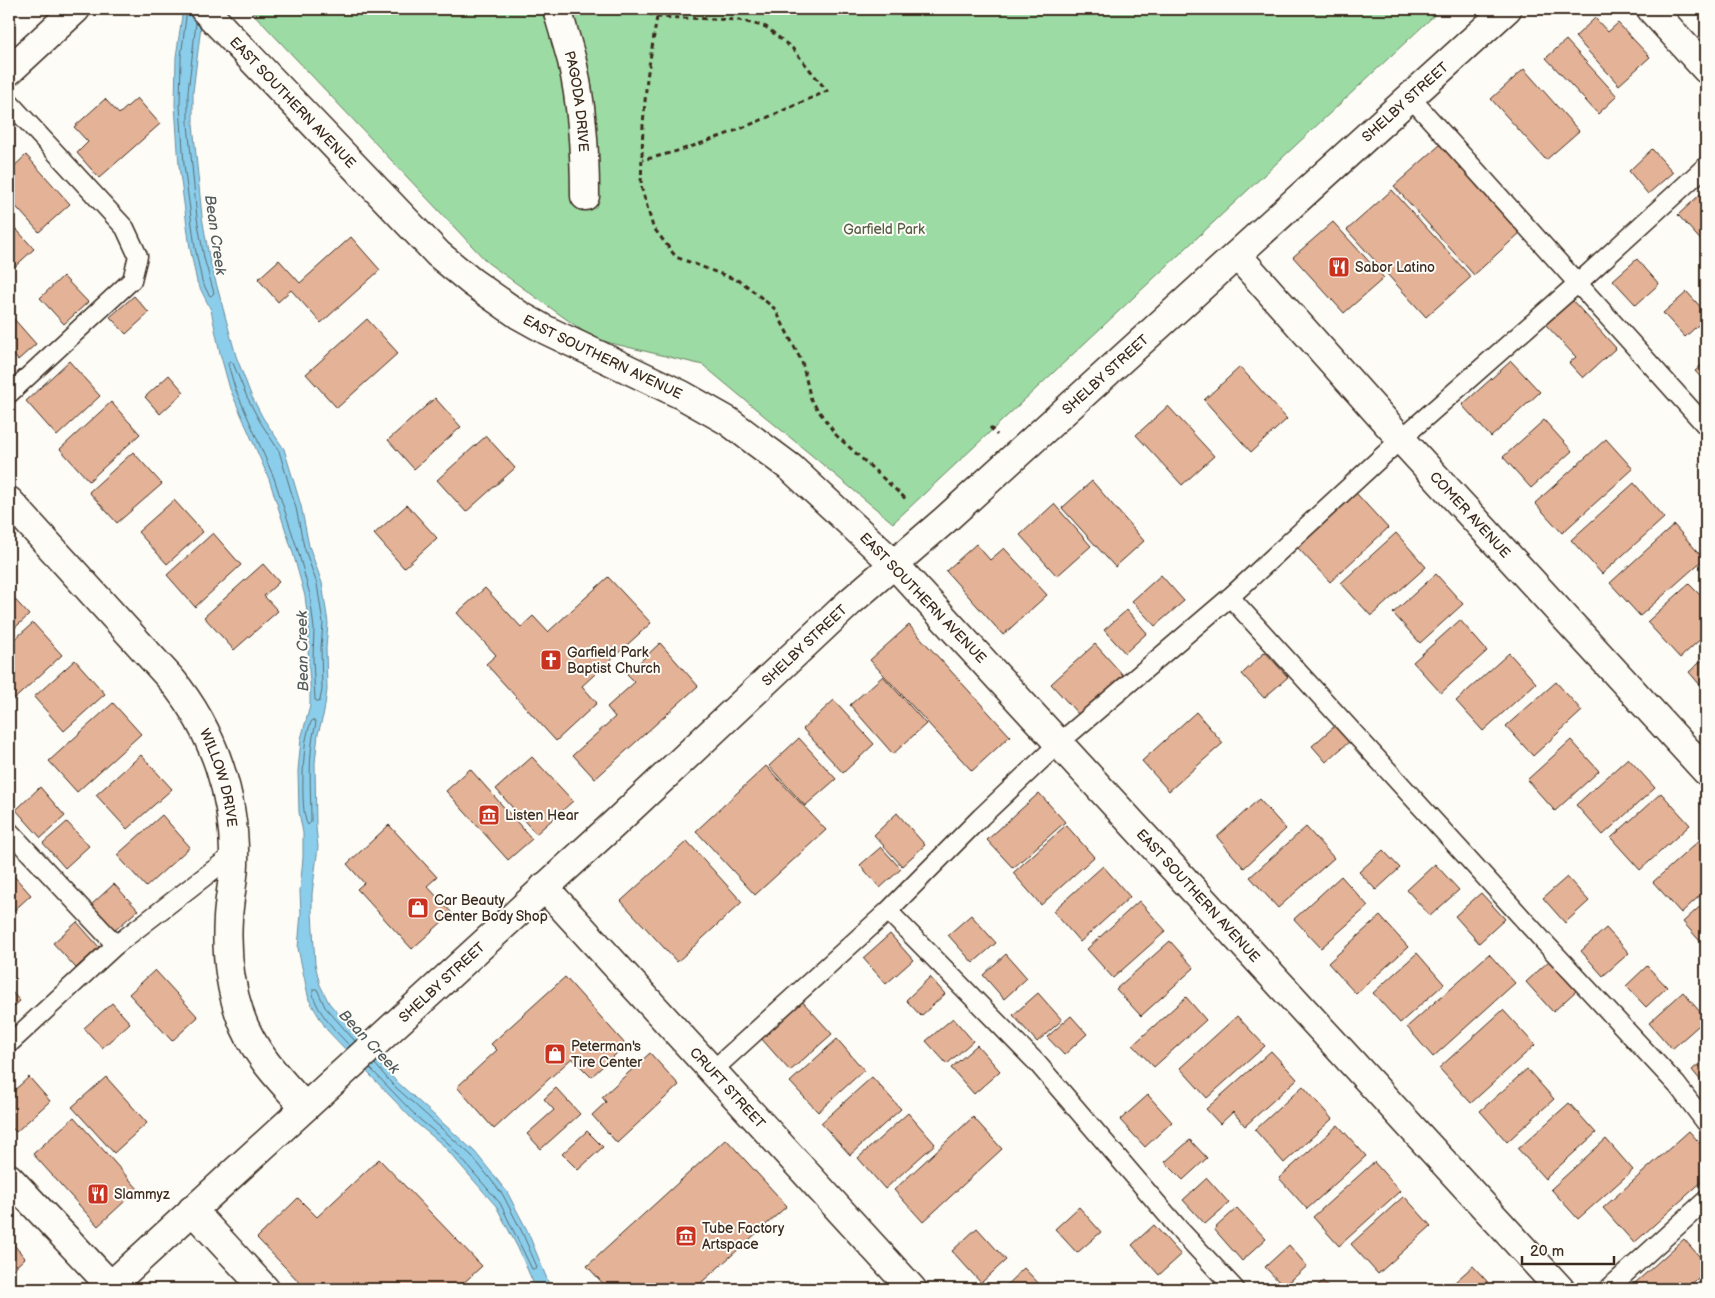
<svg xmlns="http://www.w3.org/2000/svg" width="1715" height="1298" font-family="'Balsamiq Sans',sans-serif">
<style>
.green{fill:#9cdba4;stroke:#6c8261}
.water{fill:#8bceec;stroke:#6b8c9a}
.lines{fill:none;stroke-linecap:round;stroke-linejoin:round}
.shore{stroke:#5b6c70;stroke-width:1}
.building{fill:#e4b296;stroke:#3b2a1e}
.lane-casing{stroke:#3b2a1e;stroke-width:21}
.street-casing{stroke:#3b2a1e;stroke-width:31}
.secondary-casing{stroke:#3b2a1e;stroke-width:31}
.path{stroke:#3b2a1e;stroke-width:3;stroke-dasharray:5 4;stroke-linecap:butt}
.lane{stroke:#fdfcf7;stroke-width:18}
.street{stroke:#fdfcf7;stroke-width:28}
.secondary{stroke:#fdfcf7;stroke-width:28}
.labels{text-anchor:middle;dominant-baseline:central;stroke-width:4;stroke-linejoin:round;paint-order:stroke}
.street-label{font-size:14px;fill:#3b2a1e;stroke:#fdfcf7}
.park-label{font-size:14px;fill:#585f46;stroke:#fdfcf7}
.poi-label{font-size:14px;fill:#3b2a1e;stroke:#fdfcf7;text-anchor:start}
.water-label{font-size:15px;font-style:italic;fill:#535b5c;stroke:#fdfcf7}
</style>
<rect width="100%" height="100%" fill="#fdfcf7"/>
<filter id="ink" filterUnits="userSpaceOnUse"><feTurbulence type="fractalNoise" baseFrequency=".02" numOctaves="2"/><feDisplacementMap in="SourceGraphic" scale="10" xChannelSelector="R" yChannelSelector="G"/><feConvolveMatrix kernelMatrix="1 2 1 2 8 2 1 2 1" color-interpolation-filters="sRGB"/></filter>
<g filter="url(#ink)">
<polygon class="green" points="249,9 1441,9 893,523 703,365 594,339 488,263"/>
<polygon class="water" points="183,9 203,9 193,92 193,124 202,217 209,257 236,356 251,395 263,418 284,449 301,506 309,546 322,583 328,623 326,648 327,690 324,712 318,734 315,763 316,827 318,847 312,894 312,912 315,964 320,985 329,1003 395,1080 475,1152 507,1192 527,1230 551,1289 536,1289 518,1248 496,1206 443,1145 415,1122 327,1030 309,1000 298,948 301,913 300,891 303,857 303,833 299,812 298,771 301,739 310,706 310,682 308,658 309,629 305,596 293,553 269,479 230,389 220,353 211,310 197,282 190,248 179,166 175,105 176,57"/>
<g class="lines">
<g class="shore">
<polyline points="187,9 181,57 180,105 184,165 195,247 202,281 209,295 211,296 214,293 204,258 197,218 188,124 188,92 196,23"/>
<polygon points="230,361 233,363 247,397 259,420 279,451 296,508 304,547 317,584 323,623 321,648 322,690 320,700 319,702 315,700 313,658 314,629 310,595 298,551 274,478 235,388 228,364"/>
<path d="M 314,720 L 316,723 C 307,755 311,789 311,822 L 308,825 C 300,815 303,755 306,740 C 307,734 309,728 311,722 Z"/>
<path d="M 350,1046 C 338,1034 311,1006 313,989 L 317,989 L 325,1007 L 355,1041"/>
<polyline points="370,1068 418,1118 447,1142 500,1203 532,1269 536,1269 537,1267 522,1232 503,1195 472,1156 392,1084 375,1064"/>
</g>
</g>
<g class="building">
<polygon points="1595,18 1608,32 1618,23 1650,57 1619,85 1575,37"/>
<polygon points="1566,40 1617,96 1598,114 1546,58"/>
<polygon points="1524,69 1579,131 1546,160 1491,99"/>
<polygon points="137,98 160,124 99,178 77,153 88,142 74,127 105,99 119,114"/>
<polygon points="1441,144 1521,232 1474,275 1394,186"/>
<polygon points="1652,149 1673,172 1648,194 1629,171"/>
<polygon points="26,155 70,204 39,232 9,199 9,171"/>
<polygon points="1706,189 1706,246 1678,215"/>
<polygon points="1392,190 1471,277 1426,317 1347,230"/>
<polygon points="9,221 34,249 9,272"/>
<polygon points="1333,222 1384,278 1344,313 1293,257"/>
<polygon points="351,237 380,270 321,323 291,290 278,302 258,279 279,260 300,283"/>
<polygon points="1637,259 1659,284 1636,305 1613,280"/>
<polygon points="63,276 88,302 64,324 40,298"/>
<polygon points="1687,292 1706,313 1706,318 1685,337 1663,313"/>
<polygon points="134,296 149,313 126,334 110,317"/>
<polygon points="1572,300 1616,348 1583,378 1569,363 1576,357 1545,324"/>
<polygon points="14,319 36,344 18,360 9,350 9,324"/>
<polygon points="367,319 398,353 337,408 306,374"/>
<polygon points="69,361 100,396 57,436 26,401"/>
<polygon points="1511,361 1540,392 1491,437 1462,405"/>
<polygon points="1706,361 1706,383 1695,371"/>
<polygon points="1240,367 1287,419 1251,452 1204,400"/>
<polygon points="169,375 184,392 160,414 145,397"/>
<polygon points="435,398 461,427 414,469 388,440"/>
<polygon points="111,402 140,434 89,481 60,449"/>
<polygon points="1168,406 1214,456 1182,485 1136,435"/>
<polygon points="1544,420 1572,451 1531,488 1503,457"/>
<polygon points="486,436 515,468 466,512 437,480"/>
<polygon points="1606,439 1633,469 1562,533 1535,503"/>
<polygon points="133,452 162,484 117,523 89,492"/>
<polygon points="1092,481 1144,541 1115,567 1062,508"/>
<polygon points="1634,483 1664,518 1602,574 1571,540"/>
<polygon points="1356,493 1388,528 1330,582 1297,547"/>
<polygon points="174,500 203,532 167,564 138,532"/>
<polygon points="1054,504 1091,546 1057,576 1020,535"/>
<polygon points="407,505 437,538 404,568 374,534"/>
<polygon points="1674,525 1704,559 1640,616 1610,583"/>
<polygon points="213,533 241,565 195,607 167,575"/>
<polygon points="1396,533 1426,567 1371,616 1341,583"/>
<polygon points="976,544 990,560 1004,548 1047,595 1003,635 946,571"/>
<polygon points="263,564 279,582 264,596 278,611 234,650 204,617"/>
<polygon points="1436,574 1463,604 1420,643 1393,613"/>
<polygon points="1161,575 1184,601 1155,626 1132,601"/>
<polygon points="608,577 651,623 582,686 597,703 556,741 486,664 496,655 457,613 485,588 521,627 533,616 548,632"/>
<polygon points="1689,584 1703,598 1706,595 1706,634 1680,658 1647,622"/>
<polygon points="9,593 29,615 9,633"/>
<polygon points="1127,610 1147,633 1125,653 1104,630"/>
<polygon points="1460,620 1487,651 1441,693 1413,662"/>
<polygon points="33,623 62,655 9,704 9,644"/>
<polygon points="909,625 1010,736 972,771 870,660"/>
<polygon points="660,643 698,686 595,779 573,755 615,717 607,707 635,682 627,674"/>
<polygon points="1095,644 1123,675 1079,715 1051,684"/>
<polygon points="1265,652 1288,677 1264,698 1242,674"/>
<polygon points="1509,653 1536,683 1483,731 1456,701"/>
<polygon points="1706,657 1706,692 1689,672"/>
<polygon points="75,660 105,694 64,731 34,697"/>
<polygon points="883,676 926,724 893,754 850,705"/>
<polygon points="1556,682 1582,711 1533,756 1506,726"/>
<polygon points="834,700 874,744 843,773 803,729"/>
<polygon points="113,703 141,734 77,792 49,761"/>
<polygon points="1196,712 1223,743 1169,791 1142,761"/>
<polygon points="1336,725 1350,741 1326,762 1312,746"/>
<polygon points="799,738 836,779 805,806 769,766"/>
<polygon points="1571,740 1599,771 1555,811 1527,780"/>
<polygon points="141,755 172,789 127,829 96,795"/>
<polygon points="532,757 573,801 536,834 496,789"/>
<polygon points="1628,758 1655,788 1603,835 1576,805"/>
<polygon points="766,766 826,830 755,895 696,831"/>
<polygon points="470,769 532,839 508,860 446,791"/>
<polygon points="40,787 65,816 41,838 16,810"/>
<polygon points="1039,793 1065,822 1013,868 987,840"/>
<polygon points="1661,793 1690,825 1640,870 1611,838"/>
<polygon points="1259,799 1286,829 1244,868 1217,837"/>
<polygon points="897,813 925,845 902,866 874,835"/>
<polygon points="162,815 190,847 146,887 117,855"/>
<polygon points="67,822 89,846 65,868 43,843"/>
<polygon points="389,825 437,877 427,886 452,913 412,949 357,889 364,883 347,864"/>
<polygon points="1066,825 1094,857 1041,905 1013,873"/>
<polygon points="1306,827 1334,858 1278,908 1250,877"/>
<polygon points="1703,837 1706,840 1706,890 1681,913 1653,882"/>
<polygon points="687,841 742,902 677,962 621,901"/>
<polygon points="881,847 901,869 880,888 860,865"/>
<polygon points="1383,850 1400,868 1376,890 1359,872"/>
<polygon points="1435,864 1459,890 1430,916 1407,890"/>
<polygon points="1103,866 1130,897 1080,942 1053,911"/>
<polygon points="13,875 31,895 9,915 9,879"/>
<polygon points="1341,876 1368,906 1321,948 1294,919"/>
<polygon points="1567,877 1589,901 1565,923 1543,898"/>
<polygon points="114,884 138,910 114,931 91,905"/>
<polygon points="1481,893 1505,919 1479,943 1455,916"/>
<polygon points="1139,901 1166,931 1113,978 1087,949"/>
<polygon points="1706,901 1706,948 1683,922"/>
<polygon points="971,915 996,943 973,963 948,935"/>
<polygon points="1380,916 1408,947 1356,994 1328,963"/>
<polygon points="77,922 99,947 76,968 53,943"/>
<polygon points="1606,928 1629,953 1603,976 1581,951"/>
<polygon points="890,934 913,960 886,984 863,958"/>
<polygon points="1170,941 1194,968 1141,1016 1116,989"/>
<polygon points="1417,953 1444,984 1400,1023 1373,993"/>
<polygon points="1006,954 1027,978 1004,999 983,975"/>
<polygon points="1489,954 1515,983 1433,1057 1407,1027"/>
<polygon points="1550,960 1577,990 1553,1012 1526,982"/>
<polygon points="1647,966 1667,987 1646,1007 1626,986"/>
<polygon points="155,970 198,1017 172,1041 129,994"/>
<polygon points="565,977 626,1045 591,1077 572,1058 494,1129 457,1087 497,1050 491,1044"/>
<polygon points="930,977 945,994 921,1016 906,1000"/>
<polygon points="9,989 20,1001 9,1011"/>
<polygon points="1683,992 1706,1019 1672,1049 1649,1023"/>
<polygon points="1038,993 1062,1020 1037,1042 1013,1015"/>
<polygon points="1186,997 1206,1020 1154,1067 1133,1045"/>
<polygon points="801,1000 832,1034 790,1071 760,1037"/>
<polygon points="112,1003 130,1023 102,1048 84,1028"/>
<polygon points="1503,1010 1535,1045 1471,1103 1439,1068"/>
<polygon points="1071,1016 1087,1034 1064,1055 1047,1037"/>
<polygon points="1237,1016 1265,1046 1207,1098 1180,1068"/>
<polygon points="953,1018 973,1041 947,1064 926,1041"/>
<polygon points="837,1039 864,1070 818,1112 790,1082"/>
<polygon points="977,1045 1000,1071 974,1094 951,1068"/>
<polygon points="1271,1051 1297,1079 1245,1126 1233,1112 1220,1124 1206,1109"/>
<polygon points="650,1053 679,1085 617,1143 592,1115 606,1102 602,1097"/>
<polygon points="1706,1058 1706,1087 1692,1070"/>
<polygon points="1527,1069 1554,1099 1507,1142 1480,1111"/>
<polygon points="29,1077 50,1101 16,1132 9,1125 9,1095"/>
<polygon points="106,1077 147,1123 114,1153 72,1107"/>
<polygon points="872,1077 901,1109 850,1155 821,1123"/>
<polygon points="1303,1086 1332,1119 1284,1163 1255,1130"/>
<polygon points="556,1088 580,1114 541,1149 527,1134 554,1110 544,1099"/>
<polygon points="1148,1095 1172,1122 1145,1147 1120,1120"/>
<polygon points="1569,1103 1596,1133 1545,1179 1518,1149"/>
<polygon points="908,1113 935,1144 885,1189 858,1158"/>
<polygon points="74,1117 138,1189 98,1226 33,1154"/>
<polygon points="973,1117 1002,1149 923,1222 894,1190"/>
<polygon points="1338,1125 1366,1156 1307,1209 1279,1178"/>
<polygon points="587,1131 603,1147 578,1170 562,1154"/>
<polygon points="1689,1131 1706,1150 1706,1178 1634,1243 1603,1208"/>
<polygon points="726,1139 787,1206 694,1289 608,1289 587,1266"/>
<polygon points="1606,1139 1633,1170 1578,1219 1551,1189"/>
<polygon points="1190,1140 1207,1158 1183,1180 1165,1162"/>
<polygon points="379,1159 482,1266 457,1289 306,1289 257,1238 298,1198 317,1217"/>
<polygon points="1374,1162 1400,1191 1339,1246 1313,1217"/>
<polygon points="1207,1178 1229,1203 1205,1224 1183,1200"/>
<polygon points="1404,1196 1431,1226 1378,1274 1351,1244"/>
<polygon points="1079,1207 1101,1232 1077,1253 1055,1229"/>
<polygon points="1237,1208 1266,1239 1242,1261 1214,1229"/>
<polygon points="1154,1225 1181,1255 1159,1275 1132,1245"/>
<polygon points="977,1228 1006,1260 981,1283 952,1251"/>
<polygon points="9,1239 25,1258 9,1273"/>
<polygon points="1684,1239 1706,1264 1706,1271 1686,1289 1640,1289 1635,1283"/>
<polygon points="1289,1245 1307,1266 1284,1287 1265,1267"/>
<polygon points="1473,1266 1494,1289 1447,1289"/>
<polygon points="1024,1268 1044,1289 1002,1289"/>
<polygon points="1323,1281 1330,1289 1314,1289"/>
</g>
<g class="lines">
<g class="lane-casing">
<g id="lane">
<polyline points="1410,97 1706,426"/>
<polyline points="9,102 125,228 138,256 132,280 9,394"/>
<polyline points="1230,597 1546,944 1677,1085 1706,1123"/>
<polyline points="9,831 116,945"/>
<polyline points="888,911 1038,1064 1180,1230 1235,1289"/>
<polyline points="9,1044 116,945 234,854"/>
<polyline points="712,1071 888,911 981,817 1059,743 1230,597 1401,439 1578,283 1706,166"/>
<polyline points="1608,1289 1706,1200"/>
</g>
</g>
<g class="street-casing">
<g id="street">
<path id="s1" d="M 557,9 C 562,26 567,43 572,61 C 582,105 585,150 585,196"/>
<polyline points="1651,9 1706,69"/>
<polyline points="9,71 76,9"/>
<path id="s2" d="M 1237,255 L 1401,439 L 1706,771"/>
<path id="s3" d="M 9,501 L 171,679 C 214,731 236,798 234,865 C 233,883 229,900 228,918 C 226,951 229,983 240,1015 C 252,1051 279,1079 305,1107"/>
<path id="s4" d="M 894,564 L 1560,1289"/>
<path id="s5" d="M 544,887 L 912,1289"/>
<polyline points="9,1178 111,1286"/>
<polyline points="192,1210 265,1289"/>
</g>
</g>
<g class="secondary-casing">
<g id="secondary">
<path id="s6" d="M 204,9 L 438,254 L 472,282 L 519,315 L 546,330 L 682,395 L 728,421 L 791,468 L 894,564"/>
<path id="s7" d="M 107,1289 L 613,825 L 850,602 L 945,520 L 1507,9"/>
</g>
</g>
<g class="path">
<path d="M 640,9 L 657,17 L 739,20 L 766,27 L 793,49 L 827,91 C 766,118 707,146 642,160"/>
<polyline points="661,9 657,17 647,78 643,125 641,186 653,227 676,257 742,282 775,309 802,362 811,400 836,435 908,501"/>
<polyline points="990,427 997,435"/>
</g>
<use href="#lane" class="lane"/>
<use href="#street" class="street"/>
<use href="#secondary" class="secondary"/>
</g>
</g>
<defs>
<g id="restaurant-square" transform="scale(1.125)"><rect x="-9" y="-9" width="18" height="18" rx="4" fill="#c8321e" stroke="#fdfcf7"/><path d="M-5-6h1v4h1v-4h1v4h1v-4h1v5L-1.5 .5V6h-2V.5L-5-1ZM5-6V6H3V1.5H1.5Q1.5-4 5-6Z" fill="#fff"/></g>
<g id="church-square" transform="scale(1.125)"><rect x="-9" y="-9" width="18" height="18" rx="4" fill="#c8321e" stroke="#fdfcf7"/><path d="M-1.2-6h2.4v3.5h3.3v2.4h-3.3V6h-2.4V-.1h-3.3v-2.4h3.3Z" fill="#fff"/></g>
<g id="museum-square" transform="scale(1.125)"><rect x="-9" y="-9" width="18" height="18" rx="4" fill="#c8321e" stroke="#fdfcf7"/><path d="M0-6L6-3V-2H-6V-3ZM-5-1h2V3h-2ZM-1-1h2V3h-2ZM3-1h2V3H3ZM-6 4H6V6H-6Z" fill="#fff"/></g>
<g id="shop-square" transform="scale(1.125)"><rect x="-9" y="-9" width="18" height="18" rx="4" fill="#c8321e" stroke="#fdfcf7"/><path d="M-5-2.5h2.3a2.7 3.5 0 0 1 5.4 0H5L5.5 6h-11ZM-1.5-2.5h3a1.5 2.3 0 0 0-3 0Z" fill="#fff"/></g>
</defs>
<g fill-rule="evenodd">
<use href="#restaurant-square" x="1339" y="267"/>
<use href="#church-square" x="551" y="660"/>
<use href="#museum-square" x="489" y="815"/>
<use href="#shop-square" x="418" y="908"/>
<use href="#shop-square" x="555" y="1054"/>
<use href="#restaurant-square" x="98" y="1194"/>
<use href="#museum-square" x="686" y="1236"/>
</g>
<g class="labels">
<g class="street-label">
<text stroke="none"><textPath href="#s6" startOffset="129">EAST SOUTHERN AVENUE</textPath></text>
<text stroke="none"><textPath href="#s1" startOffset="95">PAGODA DRIVE</textPath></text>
<text stroke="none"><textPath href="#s7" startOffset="1759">SHELBY STREET</textPath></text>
<text stroke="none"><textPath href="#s6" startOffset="534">EAST SOUTHERN AVENUE</textPath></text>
<text stroke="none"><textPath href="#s7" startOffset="1354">SHELBY STREET</textPath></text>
<text stroke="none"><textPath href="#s2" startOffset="349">COMER AVENUE</textPath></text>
<text transform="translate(923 598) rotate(46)">EAST SOUTHERN AVENUE</text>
<text stroke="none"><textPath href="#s7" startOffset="949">SHELBY STREET</textPath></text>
<text stroke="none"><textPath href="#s3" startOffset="352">WILLOW DRIVE</textPath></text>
<text stroke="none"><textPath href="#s4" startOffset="450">EAST SOUTHERN AVENUE</textPath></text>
<text stroke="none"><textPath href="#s7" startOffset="454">SHELBY STREET</textPath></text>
<text stroke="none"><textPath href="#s5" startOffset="272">CRUFT STREET</textPath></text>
</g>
<g class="park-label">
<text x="884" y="229">Garfield Park</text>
</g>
<g class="poi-label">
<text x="1355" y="267">Sabor Latino</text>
<text x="567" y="652">Garfield Park<tspan x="567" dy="16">Baptist Church</tspan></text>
<text x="505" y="815">Listen Hear</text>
<text x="434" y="900">Car Beauty<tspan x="434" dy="16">Center Body Shop</tspan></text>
<text x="571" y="1046">Peterman's<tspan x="571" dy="16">Tire Center</tspan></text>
<text x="114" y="1194">Slammyz</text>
<text x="702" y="1228">Tube Factory<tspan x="702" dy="16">Artspace</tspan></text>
</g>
<g class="water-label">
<text transform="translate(215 235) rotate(82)">Bean Creek</text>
<text transform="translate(303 651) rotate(-91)">Bean Creek</text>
<text transform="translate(369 1042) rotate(47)">Bean Creek</text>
</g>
</g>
<rect width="1715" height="1298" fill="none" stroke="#fdfcf7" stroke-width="30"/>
<rect x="15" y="15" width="1685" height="1268" fill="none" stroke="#3b2a1e" stroke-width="2" filter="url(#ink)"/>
<path d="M1522 1256v8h92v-8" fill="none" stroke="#3b2a1e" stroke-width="2.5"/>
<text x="1530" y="1256" font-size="15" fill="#3b2a1e" stroke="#fdfcf7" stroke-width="4" paint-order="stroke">20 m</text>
</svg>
